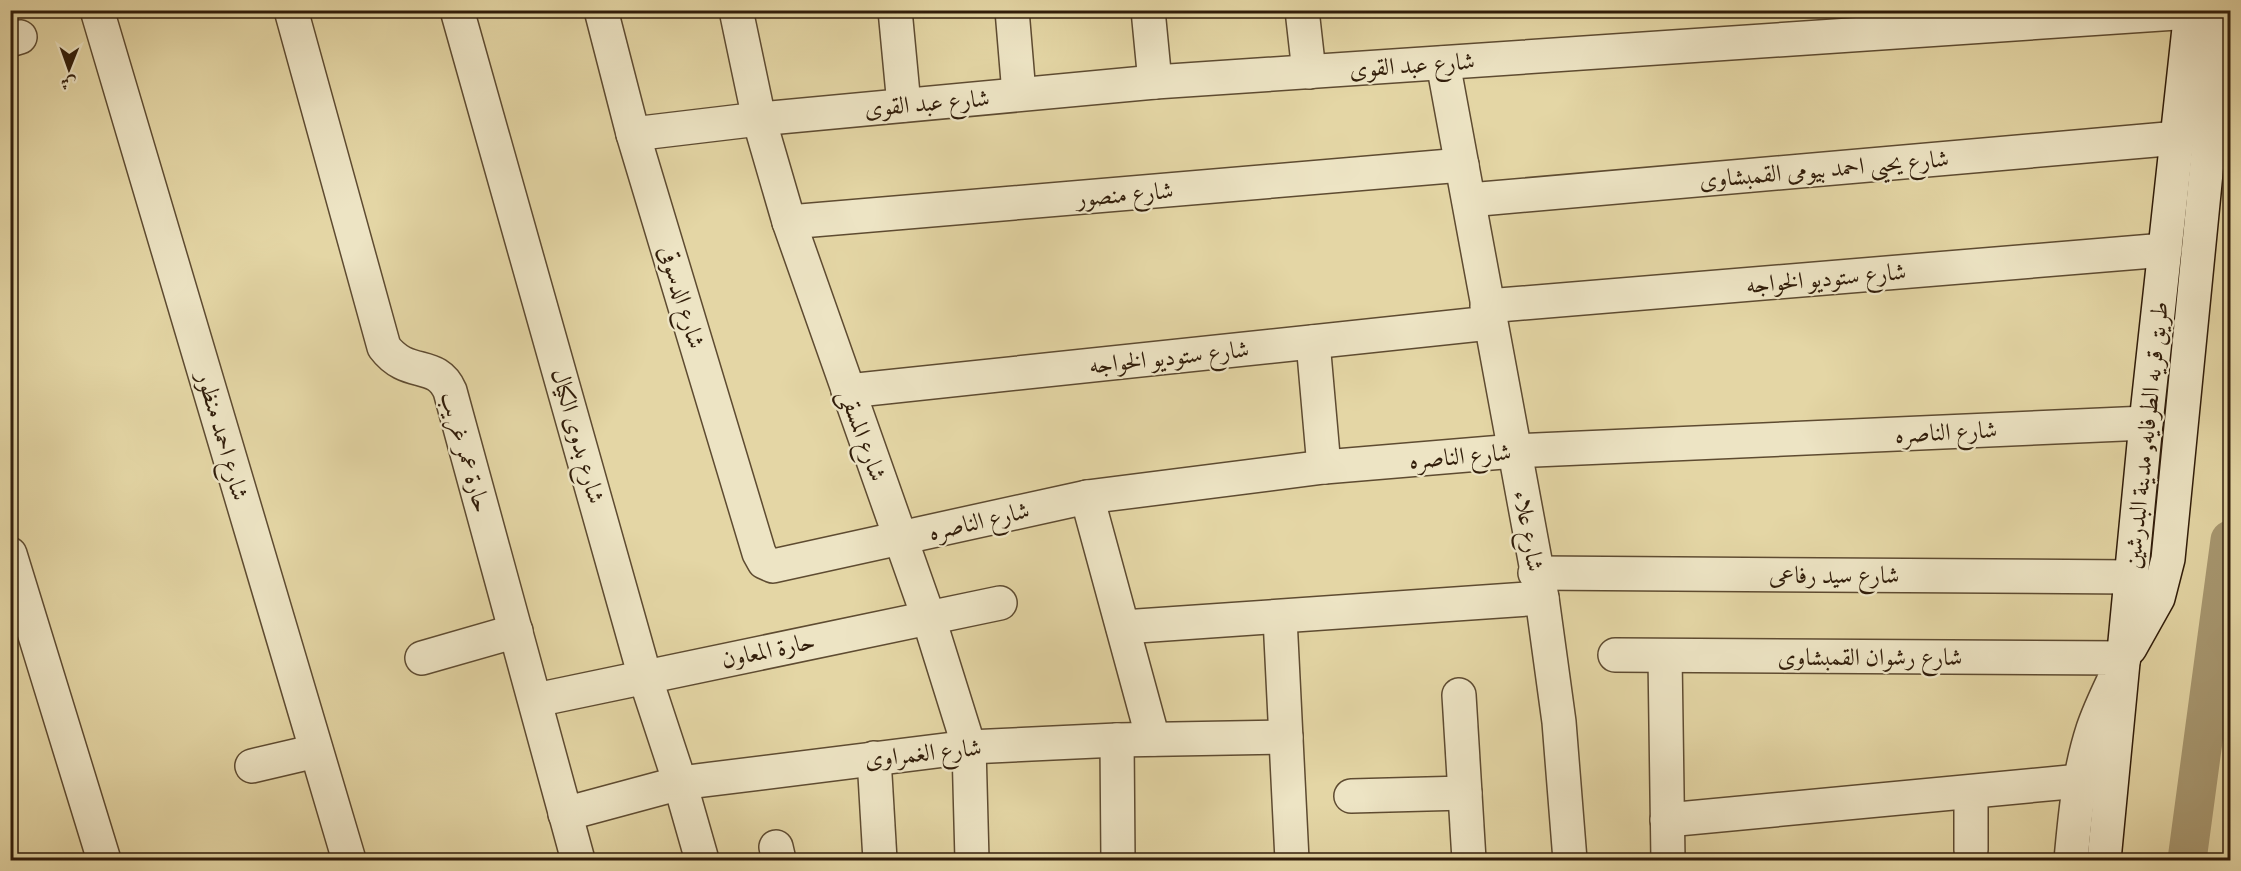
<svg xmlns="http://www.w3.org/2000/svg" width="2241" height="871" font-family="'IM FELL Great Primer',Amiri,serif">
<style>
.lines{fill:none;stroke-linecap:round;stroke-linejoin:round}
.canal{stroke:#a79770;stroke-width:39}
.minor-casing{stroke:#5e4b31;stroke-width:36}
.secondary-casing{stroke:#311d0a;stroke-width:36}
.minor{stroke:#ede4c4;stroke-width:33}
.secondary{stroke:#ede4c4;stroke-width:33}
.labels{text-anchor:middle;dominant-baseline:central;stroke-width:4.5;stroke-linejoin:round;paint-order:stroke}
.street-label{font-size:24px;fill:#311d0a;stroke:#ede4c4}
</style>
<rect width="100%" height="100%" fill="#e4d6a5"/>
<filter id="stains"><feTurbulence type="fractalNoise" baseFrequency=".00333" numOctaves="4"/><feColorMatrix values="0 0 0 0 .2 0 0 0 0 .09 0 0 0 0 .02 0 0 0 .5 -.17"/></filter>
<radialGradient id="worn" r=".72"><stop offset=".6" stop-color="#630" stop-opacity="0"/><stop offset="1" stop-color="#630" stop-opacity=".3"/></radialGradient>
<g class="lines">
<polyline class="canal" points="2187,860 2230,540"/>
<g class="minor-casing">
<g id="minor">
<polyline points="97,10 349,860"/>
<path d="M 291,10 L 384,347 C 408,379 436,359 450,391 L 578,860"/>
<polyline points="457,10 645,677 680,783 702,860"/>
<polyline points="601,10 633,134 759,553 764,562 773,566 1087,497 1324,467 1515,451 2146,423"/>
<polyline points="736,10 759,119 789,222 928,616 969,747 972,860"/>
<polyline points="895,10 904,105"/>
<polyline points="1012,10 1019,94"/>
<polyline points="1148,10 1155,82"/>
<polyline points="1302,10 1309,72"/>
<polyline points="10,40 20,37"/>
<polyline points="1443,63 1542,598 1559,722 1570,860"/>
<polyline points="633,134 759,119 1155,82 2191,12"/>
<polyline points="1469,200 2178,138"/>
<polyline points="789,222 1462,165"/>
<polyline points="1487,306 2165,250"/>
<polyline points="1313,342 1324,467"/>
<polyline points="848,391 1490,323"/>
<polyline points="1087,497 1153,739"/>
<polyline points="10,554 104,860"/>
<polyline points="1535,573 2132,577"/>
<polyline points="1280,618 1292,860"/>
<polyline points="1123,627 1542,598"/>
<path d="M 1615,655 L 2124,658 C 2114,681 2101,705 2093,729 C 2079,772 2075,816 2071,860"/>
<polyline points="1665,656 1668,860"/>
<polyline points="422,658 516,631"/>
<polyline points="1459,695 1469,860"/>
<polyline points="536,700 1000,603"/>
<polyline points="1117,740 1118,860"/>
<polyline points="874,758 880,860"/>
<polyline points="252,766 316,751"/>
<polyline points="1971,792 1971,850"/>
<polyline points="1351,796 1465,793"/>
<polyline points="565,814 680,783 969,747 1117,740 1286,737"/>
<polyline points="1667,820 2080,781"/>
<polyline points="776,847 779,860"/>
</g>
</g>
<g class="secondary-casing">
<g id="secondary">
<polyline points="2130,648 2158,598 2168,559 2222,10"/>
<polyline points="2104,860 2146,423 2191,10"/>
</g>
</g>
<use href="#minor" class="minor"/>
<use href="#secondary" class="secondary"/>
</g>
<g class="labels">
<g class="street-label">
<text transform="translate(1412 65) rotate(-4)">شارع عبد القوى</text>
<text transform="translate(927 103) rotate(-5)">شارع عبد القوى</text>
<text transform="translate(1824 169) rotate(-5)">شارع يحيى احمد بيومى القمبشاوى</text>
<text transform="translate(1125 194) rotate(-5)">شارع منصور</text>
<text transform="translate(1826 278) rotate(-5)">شارع ستوديو الخواجه</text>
<text transform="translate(682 297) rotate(73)">شارع الدسوقى</text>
<text transform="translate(1169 357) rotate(-6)">شارع ستوديو الخواجه</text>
<text transform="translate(1946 432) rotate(-3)">شارع الناصره</text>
<text transform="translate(863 435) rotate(70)">شارع المسقى</text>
<text transform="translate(2146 435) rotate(-84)">طريق قريه الطرفايه, مدينة البدرشين</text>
<text transform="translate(223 436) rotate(74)">شارع احمد منظور</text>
<text transform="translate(578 436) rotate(74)">شارع بدوى الكيال</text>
<text transform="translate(466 452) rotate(74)">حارة عمر غريب</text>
<text transform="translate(1460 456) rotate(-5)">شارع الناصره</text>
<text transform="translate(979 521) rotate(-13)">شارع الناصره</text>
<text transform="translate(1529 531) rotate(80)">شارع علاء</text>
<text x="1834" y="575">شارع سيد رفاعى</text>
<text transform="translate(768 650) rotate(-12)">حارة المعاون</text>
<text x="1870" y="657">شارع رشوان القمبشاوى</text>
<text transform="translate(923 753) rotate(-6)">شارع الغمراوى</text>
</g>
</g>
<rect width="2241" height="871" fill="none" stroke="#e4d6a5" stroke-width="36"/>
<rect x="12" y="12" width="2217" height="847" fill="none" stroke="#311d0a" stroke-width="3"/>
<rect x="18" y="18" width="2205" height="835" fill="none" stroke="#311d0a" stroke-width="1.5"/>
<g transform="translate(69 69) rotate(181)" stroke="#ede4c4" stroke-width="4.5" paint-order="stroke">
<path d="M0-4.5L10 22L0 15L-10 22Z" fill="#311d0a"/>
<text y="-9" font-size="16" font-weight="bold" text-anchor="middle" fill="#311d0a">ش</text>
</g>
<rect width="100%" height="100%" filter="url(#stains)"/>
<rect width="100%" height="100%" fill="url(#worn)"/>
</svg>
